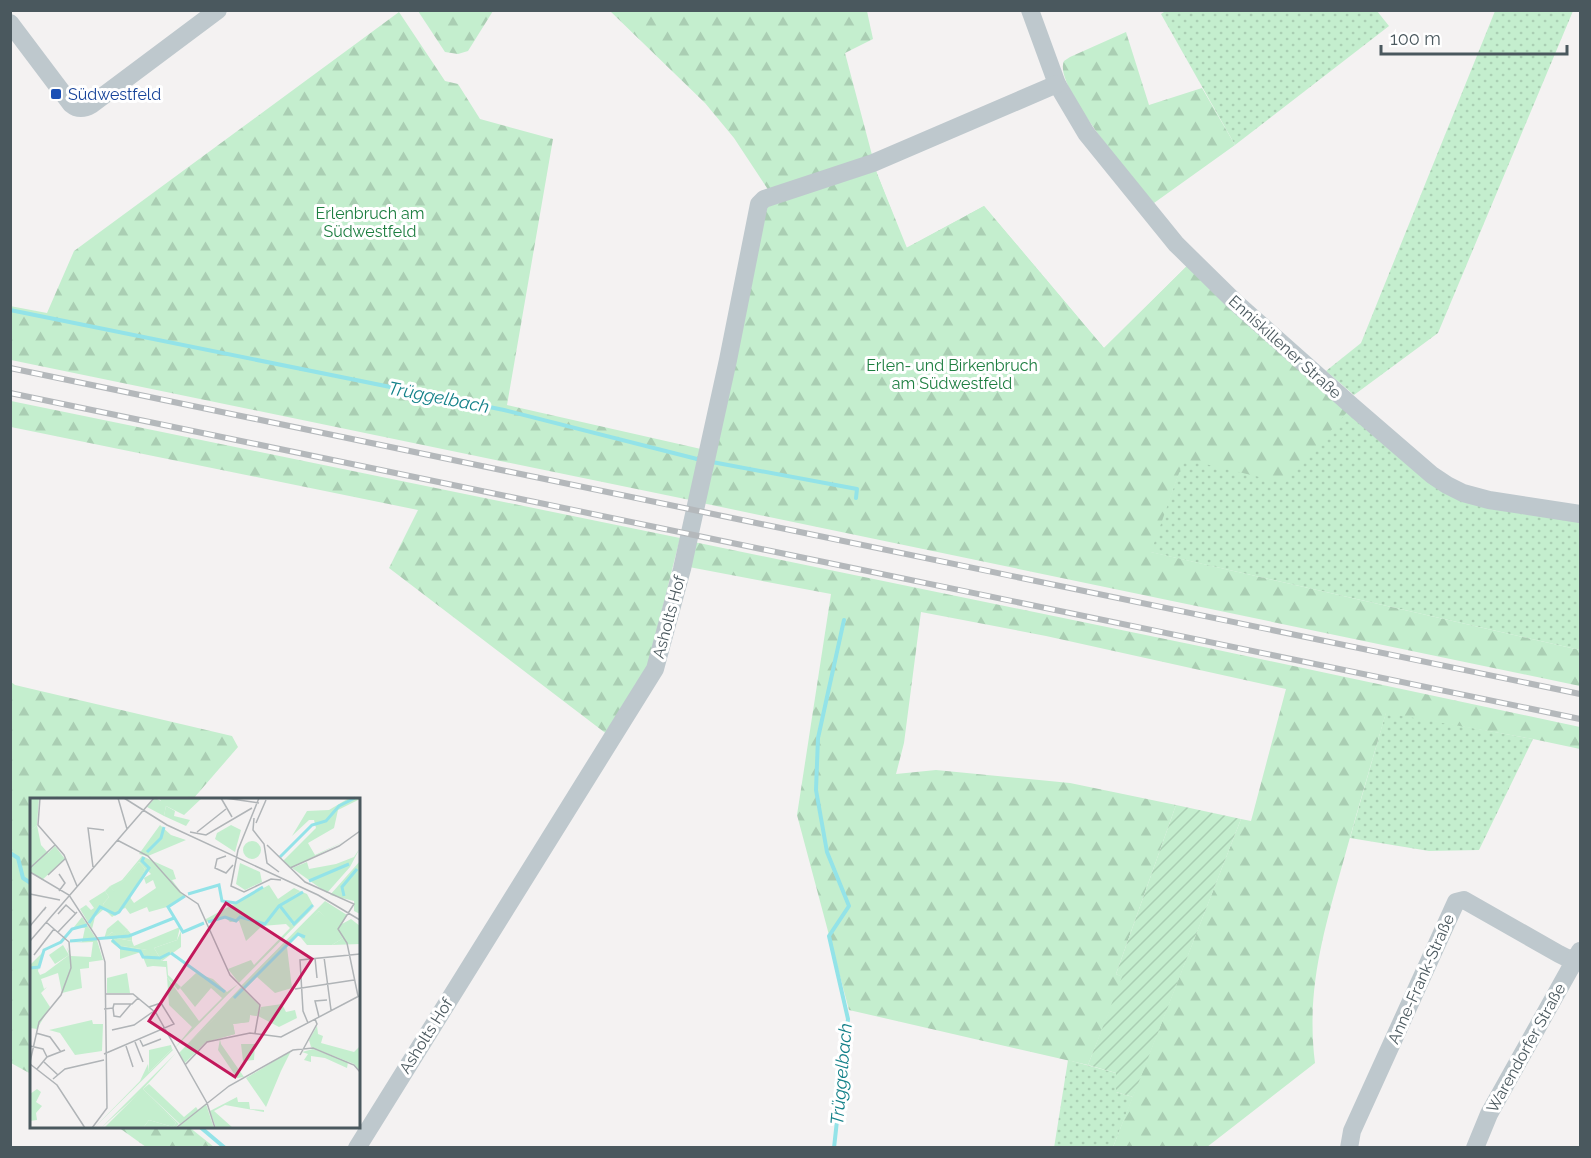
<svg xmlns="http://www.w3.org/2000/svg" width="1591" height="1158" font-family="Raleway,sans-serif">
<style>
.grass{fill:url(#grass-dots)}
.forest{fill:url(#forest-firs)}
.garden{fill:url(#garden-furrows)}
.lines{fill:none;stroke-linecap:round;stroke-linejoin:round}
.stream{stroke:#93e3e8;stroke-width:4}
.minor{stroke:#bec8cd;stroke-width:18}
.rail-casing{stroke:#b4b8bb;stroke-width:6}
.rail{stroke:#fff;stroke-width:4;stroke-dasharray:11;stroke-linecap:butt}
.transit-dot{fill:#1a4fb4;stroke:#fff;stroke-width:2}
.labels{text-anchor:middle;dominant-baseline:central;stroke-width:6;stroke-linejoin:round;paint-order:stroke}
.transit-label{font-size:16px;fill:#164399;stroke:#fff;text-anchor:start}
.park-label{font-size:16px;fill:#1d7e40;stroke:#fff}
.street-label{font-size:16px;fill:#4a585e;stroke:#fff}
.water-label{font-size:18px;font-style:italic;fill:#138189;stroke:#fff}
.inset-river{fill:none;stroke:#93e3e8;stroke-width:3}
.inset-road{fill:none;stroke:#b0b4b7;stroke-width:1.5}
.view{fill:#c2185b;fill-opacity:0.15;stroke:#c2185b;stroke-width:3}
.inset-edge{fill:none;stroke:#4a585e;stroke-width:3}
</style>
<defs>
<pattern id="grass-dots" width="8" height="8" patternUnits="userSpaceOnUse" patternTransform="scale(1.5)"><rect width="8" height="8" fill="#c4eece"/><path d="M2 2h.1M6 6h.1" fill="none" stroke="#aaceb3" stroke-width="1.8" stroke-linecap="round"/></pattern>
<pattern id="forest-firs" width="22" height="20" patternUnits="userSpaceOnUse" patternTransform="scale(1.5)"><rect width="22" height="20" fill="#c4eece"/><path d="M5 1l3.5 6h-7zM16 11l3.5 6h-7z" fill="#aaceb3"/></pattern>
<pattern id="garden-furrows" width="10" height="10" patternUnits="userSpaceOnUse" patternTransform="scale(1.5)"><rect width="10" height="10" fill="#c4eece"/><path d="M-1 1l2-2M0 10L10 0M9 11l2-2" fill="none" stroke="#aaceb3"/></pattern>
</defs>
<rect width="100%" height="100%" fill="#f4f2f2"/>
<g class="grass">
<polygon points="1167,10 1377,11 1389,26 1235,145 1161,14"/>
<polygon points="1495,11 1573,11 1438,333 1354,395 1326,371 1361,343"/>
<polygon points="876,171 906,248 984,206 1104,348 1187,266 1429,481 1580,520 1580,650 1150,552 1178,475 769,208"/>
<polygon points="1386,712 1533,739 1479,850 1429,851 1350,838"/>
<polygon points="1068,1060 1116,1073 1116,1092 1133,1097 1113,1147 1054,1148"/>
</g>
<g class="forest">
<polygon points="418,11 493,11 468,51 458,54 445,52"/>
<polygon points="610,11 867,11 873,39 845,53 872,155 769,191 734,138 705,103"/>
<polygon points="399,12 445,81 458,84 480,119 553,139 507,405 701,449 690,500 11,360 10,306 47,313 74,251"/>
<path d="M 1126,32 L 1149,105 L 1202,88 L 1235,145 L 1154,203 C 1136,181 1052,86 1064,61 L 1070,57 Z"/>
<polygon points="876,171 907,248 984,206 1104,348 1187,266 1348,411 1285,483 1184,459 1151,552 1580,650 1580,686 702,503 766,206"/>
<polygon points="11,401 680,538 648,666 608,735 389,568 418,510 11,427"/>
<path d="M 694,542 L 1199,646 L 1580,727 L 1580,749 L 1533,739 L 1386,713 C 1371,764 1356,815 1342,866 C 1323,934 1306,991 1315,1063 L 1207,1147 L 1113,1147 L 1241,819 L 1251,821 L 1286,689 L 1046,636 L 921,612 L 904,743 L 896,774 L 936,770 L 1070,783 L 1176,805 L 1116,974 L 1123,977 L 1088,1065 L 849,1010 L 797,815 L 831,594 L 689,567 Z"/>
<polygon points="11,682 15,685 232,736 238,747 193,799 32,800 31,1074 11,1063"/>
<polygon points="118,1127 189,1127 214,1147 146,1147"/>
</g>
<polygon class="garden" points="1176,805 1241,819 1133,1097 1116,1092 1116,1073 1088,1065 1122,977 1116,974"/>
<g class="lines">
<g class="stream">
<polyline points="10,310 504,410 701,460"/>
<polyline points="712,462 857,489 856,498"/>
<polyline points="10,853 18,858 23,878 32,884"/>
<polyline points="199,1126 225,1148"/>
<polyline points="834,1148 848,1019 829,936 849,906 827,852 816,790 818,738 844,620"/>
</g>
<g class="minor">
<polyline points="1030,10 1057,84 1086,133 1176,244 1235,302 1352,406 1432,475 1447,485 1463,493 1489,500 1580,514"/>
<path d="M 10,23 L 71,104 C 77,109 84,109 91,105 L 218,10"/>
<polyline points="357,1148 655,669 682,569 728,360 759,204 764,199 873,163 1057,84"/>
<polyline points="1349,1148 1352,1131 1456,902 1464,900 1559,954 1567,958 1580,959"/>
<polyline points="1475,1148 1489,1114 1580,951"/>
</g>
<g class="rail-casing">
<g id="rail">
<polyline points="10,368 1580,694"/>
<polyline points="10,393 1580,719"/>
</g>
</g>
<use href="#rail" class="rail"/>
</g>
<rect class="transit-dot" x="50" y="88" width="12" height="12" rx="3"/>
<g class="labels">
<g class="transit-label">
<text x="68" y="94">Südwestfeld</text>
</g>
<g class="park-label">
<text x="370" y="213">Erlenbruch am<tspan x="370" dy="18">Südwestfeld</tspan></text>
<text x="952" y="365">Erlen- und Birkenbruch<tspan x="952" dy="18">am Südwestfeld</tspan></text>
</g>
<g class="street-label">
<text transform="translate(1285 347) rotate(42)">Enniskillener Straße</text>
<text transform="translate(669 617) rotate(-75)">Asholts Hof</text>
<text transform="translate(1421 979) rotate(-66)">Anne-Frank-Straße</text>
<text transform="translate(426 1036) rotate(-58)">Asholts Hof</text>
<text transform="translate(1526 1048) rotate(-61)">Warendorfer Straße</text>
</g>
<g class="water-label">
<text transform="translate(439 397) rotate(11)">Trüggelbach</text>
<text transform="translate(841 1074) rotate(-85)">Trüggelbach</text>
</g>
</g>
<g transform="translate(30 798)">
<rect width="330" height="330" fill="#f4f2f2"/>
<path d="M 136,8 L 145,13 L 144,18 L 160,22 L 156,28 L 134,18 ZM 201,27 L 211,32 L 205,54 L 185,41 L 187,35 ZM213 52a9 9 0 1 1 18 0a9 9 0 1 1-18 0ZM 109,64 L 115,71 L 95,110 L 84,115 L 73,106 L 79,99 L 75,93 L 80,88 L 84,93 ZM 210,65 L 230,74 L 232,84 L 215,92 L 206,86 ZM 270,93 L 277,96 L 283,107 L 264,126 L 250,108 ZM 88,122 L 98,132 L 88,139 L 82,134 L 74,141 L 77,131 ZM 150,129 L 147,142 L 124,150 L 132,163 L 137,163 L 138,177 L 151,189 L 148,192 L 137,179 L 136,169 L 123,168 L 117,152 L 86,147 L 86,140 L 102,143 L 104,148 ZM 213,192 L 227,218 L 220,217 L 219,224 L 203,226 L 205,236 L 176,244 L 155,265 L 149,255 ZM 190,241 L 191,246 L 214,279 L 207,280 L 188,252 ZM 211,246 L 225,246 L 224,262 L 213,263 ZM 141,247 L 142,251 L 119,274 L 119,252 ZM 119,286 L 154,319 L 166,309 L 168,312 L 150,326 L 113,291 ZM 112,292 L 146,325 L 143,329 L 119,322 L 113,330 L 74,330 ZM 176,306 L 184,330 L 146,330 Z" fill="#c4eece"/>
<path d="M 0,0 L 9,0 L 7,27 L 0,33 ZM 125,0 L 131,3 L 129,0 L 172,0 L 154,17 L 136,8 L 134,18 L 117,9 ZM 319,0 L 330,1 L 308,12 L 304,30 L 278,45 L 285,57 L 315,43 L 261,70 L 253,63 L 286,30 L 284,22 L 279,22 L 262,38 L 277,13 L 299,12 ZM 130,27 L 141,37 L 156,42 L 118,58 L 109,56 ZM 330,50 L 320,69 L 297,95 L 262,70 L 277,64 L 279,71 L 306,66 L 324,59 ZM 112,58 L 143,72 L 146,81 L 142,82 L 154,98 L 137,109 L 119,114 L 117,109 L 100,116 L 94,108 L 99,98 L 104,105 L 126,90 L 123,82 L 116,86 L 114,80 L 121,76 L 117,72 L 105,87 L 115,71 L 109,64 L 84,94 L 80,88 L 92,82 ZM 330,63 L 330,116 L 324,113 L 324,103 L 300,97 ZM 239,87 L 248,101 L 264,90 L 270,93 L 250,108 L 262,126 L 285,108 L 209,185 L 198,171 L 221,162 L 224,167 L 260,130 L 256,126 L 232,128 L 216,143 L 209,123 L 200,124 L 195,119 L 176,124 L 176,121 ZM 75,93 L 79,99 L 73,106 L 90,114 L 82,119 L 74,111 L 65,119 L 62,131 L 50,111 L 56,107 L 61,112 L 64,110 L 59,103 ZM 295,103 L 317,117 L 312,126 L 321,121 L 330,128 L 330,146 L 302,147 L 313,140 L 289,113 L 257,149 L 262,190 L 245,195 L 227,179 L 215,191 L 211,188 ZM 52,119 L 67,142 L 73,162 L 59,164 L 59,170 L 50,171 L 52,190 L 32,195 L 28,175 L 11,181 L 14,191 L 17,189 L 11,195 L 20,209 L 7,231 L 0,230 L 0,167 L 12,155 L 8,173 L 10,177 L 15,175 L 39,157 L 37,149 L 41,158 L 61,159 L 63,144 L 40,145 L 52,144 L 55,130 L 44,129 ZM 92,125 L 102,137 L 102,143 L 87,140 L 86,147 L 118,152 L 125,163 L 123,168 L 117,169 L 111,154 L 90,161 L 90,151 L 81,144 L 82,141 L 74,141 L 82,134 L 88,138 L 98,132 ZM 151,133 L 151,149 L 132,163 L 124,150 L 147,142 ZM 97,175 L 100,195 L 77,195 L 77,180 ZM 166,175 L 183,181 L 197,194 L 208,186 L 144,251 L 162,229 L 139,207 L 137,179 L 169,223 L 192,200 L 181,190 L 165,209 L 150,190 ZM 211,189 L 230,208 L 227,218 L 220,217 L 219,224 L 203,226 L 205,236 L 186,241 L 184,233 L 190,227 L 185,220 L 149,255 ZM 252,206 L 256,214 L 265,212 L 267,220 L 249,229 L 228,218 L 231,209 ZM 62,222 L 63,226 L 73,226 L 72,253 L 45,257 L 30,235 L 19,232 ZM 287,228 L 288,236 L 293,238 L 291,245 L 324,254 L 330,248 L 330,273 L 324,266 L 281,249 L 279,242 ZM 142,251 L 143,252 L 64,330 L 110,283 L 118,266 L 119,274 ZM 283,251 L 318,264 L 317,270 L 295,260 L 281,258 L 281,264 L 274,262 L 278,256 L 272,254 ZM 261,253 L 251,273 L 236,309 L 216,280 ZM 146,255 L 113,291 L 149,326 L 145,330 L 113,330 L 119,322 L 143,329 L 146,325 L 112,293 L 71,330 ZM 7,291 L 11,294 L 6,304 L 12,308 L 6,315 L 7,322 L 0,323 L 0,296 ZM 207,299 L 208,304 L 219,304 L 220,311 L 234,312 L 234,314 L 195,307 L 184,313 L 203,330 L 186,330 L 180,313 Z" fill="#c4eece"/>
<path d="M 7,27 L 11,47 L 18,55 L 25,48 L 35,61 L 12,82 L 0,73 L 0,33 Z" fill="#c4eece"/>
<path d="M 289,113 L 302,126 L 313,140 L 302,147 L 277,147 L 267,135 Z" fill="#c4eece"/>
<path d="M 33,147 L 39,157 L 25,166 L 19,157 Z" fill="#c4eece"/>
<path class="inset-river" d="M 117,54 L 131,40 L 134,29M 250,59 L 282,27 L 296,23 L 309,8 L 325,0M 279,83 L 319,66M 158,96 L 189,87 L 192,103 L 206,105 L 233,89M 155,98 L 138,109 L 153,134 L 174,125M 314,98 L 312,89 L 327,71M 250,108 L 264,126 L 283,107M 178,124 L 195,119 L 206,123 L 210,119 L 235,126 L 249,108 L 273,94M 59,125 L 70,109 L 85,116 L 89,114 L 119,70 L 112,63 L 114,59M 82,142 L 91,150 L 110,153 L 113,159 L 130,160 L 140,155M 40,143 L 99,138 L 144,120M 141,155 L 195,194M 0,170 L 9,169 L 14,152 L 31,144 L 42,131 L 57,127M 204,200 L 268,136 L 275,139"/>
<path class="inset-road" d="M 10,0 L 8,27 L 34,57 L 47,88M 88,0 L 97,31M 94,0 L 137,27 L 288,97 L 330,122M 191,0 L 202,19M 195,0 L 229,5M 229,0 L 208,52 L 201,88 L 214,94 L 241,81 L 251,82M 224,20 L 223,32 L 234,46 L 237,65 L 249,74M 226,25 L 236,2M 160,34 L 176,37 L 222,10M 167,34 L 196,11M 87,42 L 118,58 L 150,94 L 168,106 L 200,177 L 230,207 L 225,235M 237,47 L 275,84 L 324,106 L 308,131 L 317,145 L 328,198M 196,58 L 187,61 L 185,70 L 196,75 L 203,67M 63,69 L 58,30 L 74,32M 0,70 L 25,47M 260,70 L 309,48 L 330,33M 0,74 L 39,97 L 69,143 L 75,164 L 77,310 L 62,330M 29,76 L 35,85 L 29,93M 18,77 L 36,60M 0,96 L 30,102M 28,116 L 36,107 L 45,115M 0,128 L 16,109 L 14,112M 28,134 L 47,114M 0,143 L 124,0M 4,157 L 24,131M 294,159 L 301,212M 285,160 L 287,180M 265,191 L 324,182M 75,196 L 103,196 L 126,215 L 177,305 L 185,330M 83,210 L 84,206 L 102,206 L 108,200M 74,211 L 83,210 L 84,218 L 90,219 L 101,206M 289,219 L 285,203 L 297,202M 278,225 L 273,213 L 270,162 L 330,156M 82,232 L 104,227 L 124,213M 6,235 L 20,239 L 31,254M 110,242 L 113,248 L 131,241M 105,244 L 113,264M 0,248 L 13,251 L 17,259M 96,248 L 103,269M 74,256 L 144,226 L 131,205 L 119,209M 270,257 L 287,226 L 285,221M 0,264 L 9,224 L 31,197 L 41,170 L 39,144 L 16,124M 14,264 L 28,277M 0,266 L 27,287 L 55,330M 155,267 L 177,244 L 220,235 L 251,239 L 329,198M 7,271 L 17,259 L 35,252M 23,281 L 35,271 L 74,262M 146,330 L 199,288 L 263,252 L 283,250 L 324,267 L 330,274"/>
<path class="view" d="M 196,105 L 282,161 L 205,279 L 119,223 Z"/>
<rect width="330" height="330" class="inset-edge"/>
</g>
<rect width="1591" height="1158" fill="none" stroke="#4a585e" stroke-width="24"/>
<path d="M1381 45v9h186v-9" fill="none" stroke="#4a585e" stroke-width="3"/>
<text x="1390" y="45" font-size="18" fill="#4a585e" stroke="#ffffff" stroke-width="4.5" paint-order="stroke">100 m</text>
</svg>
